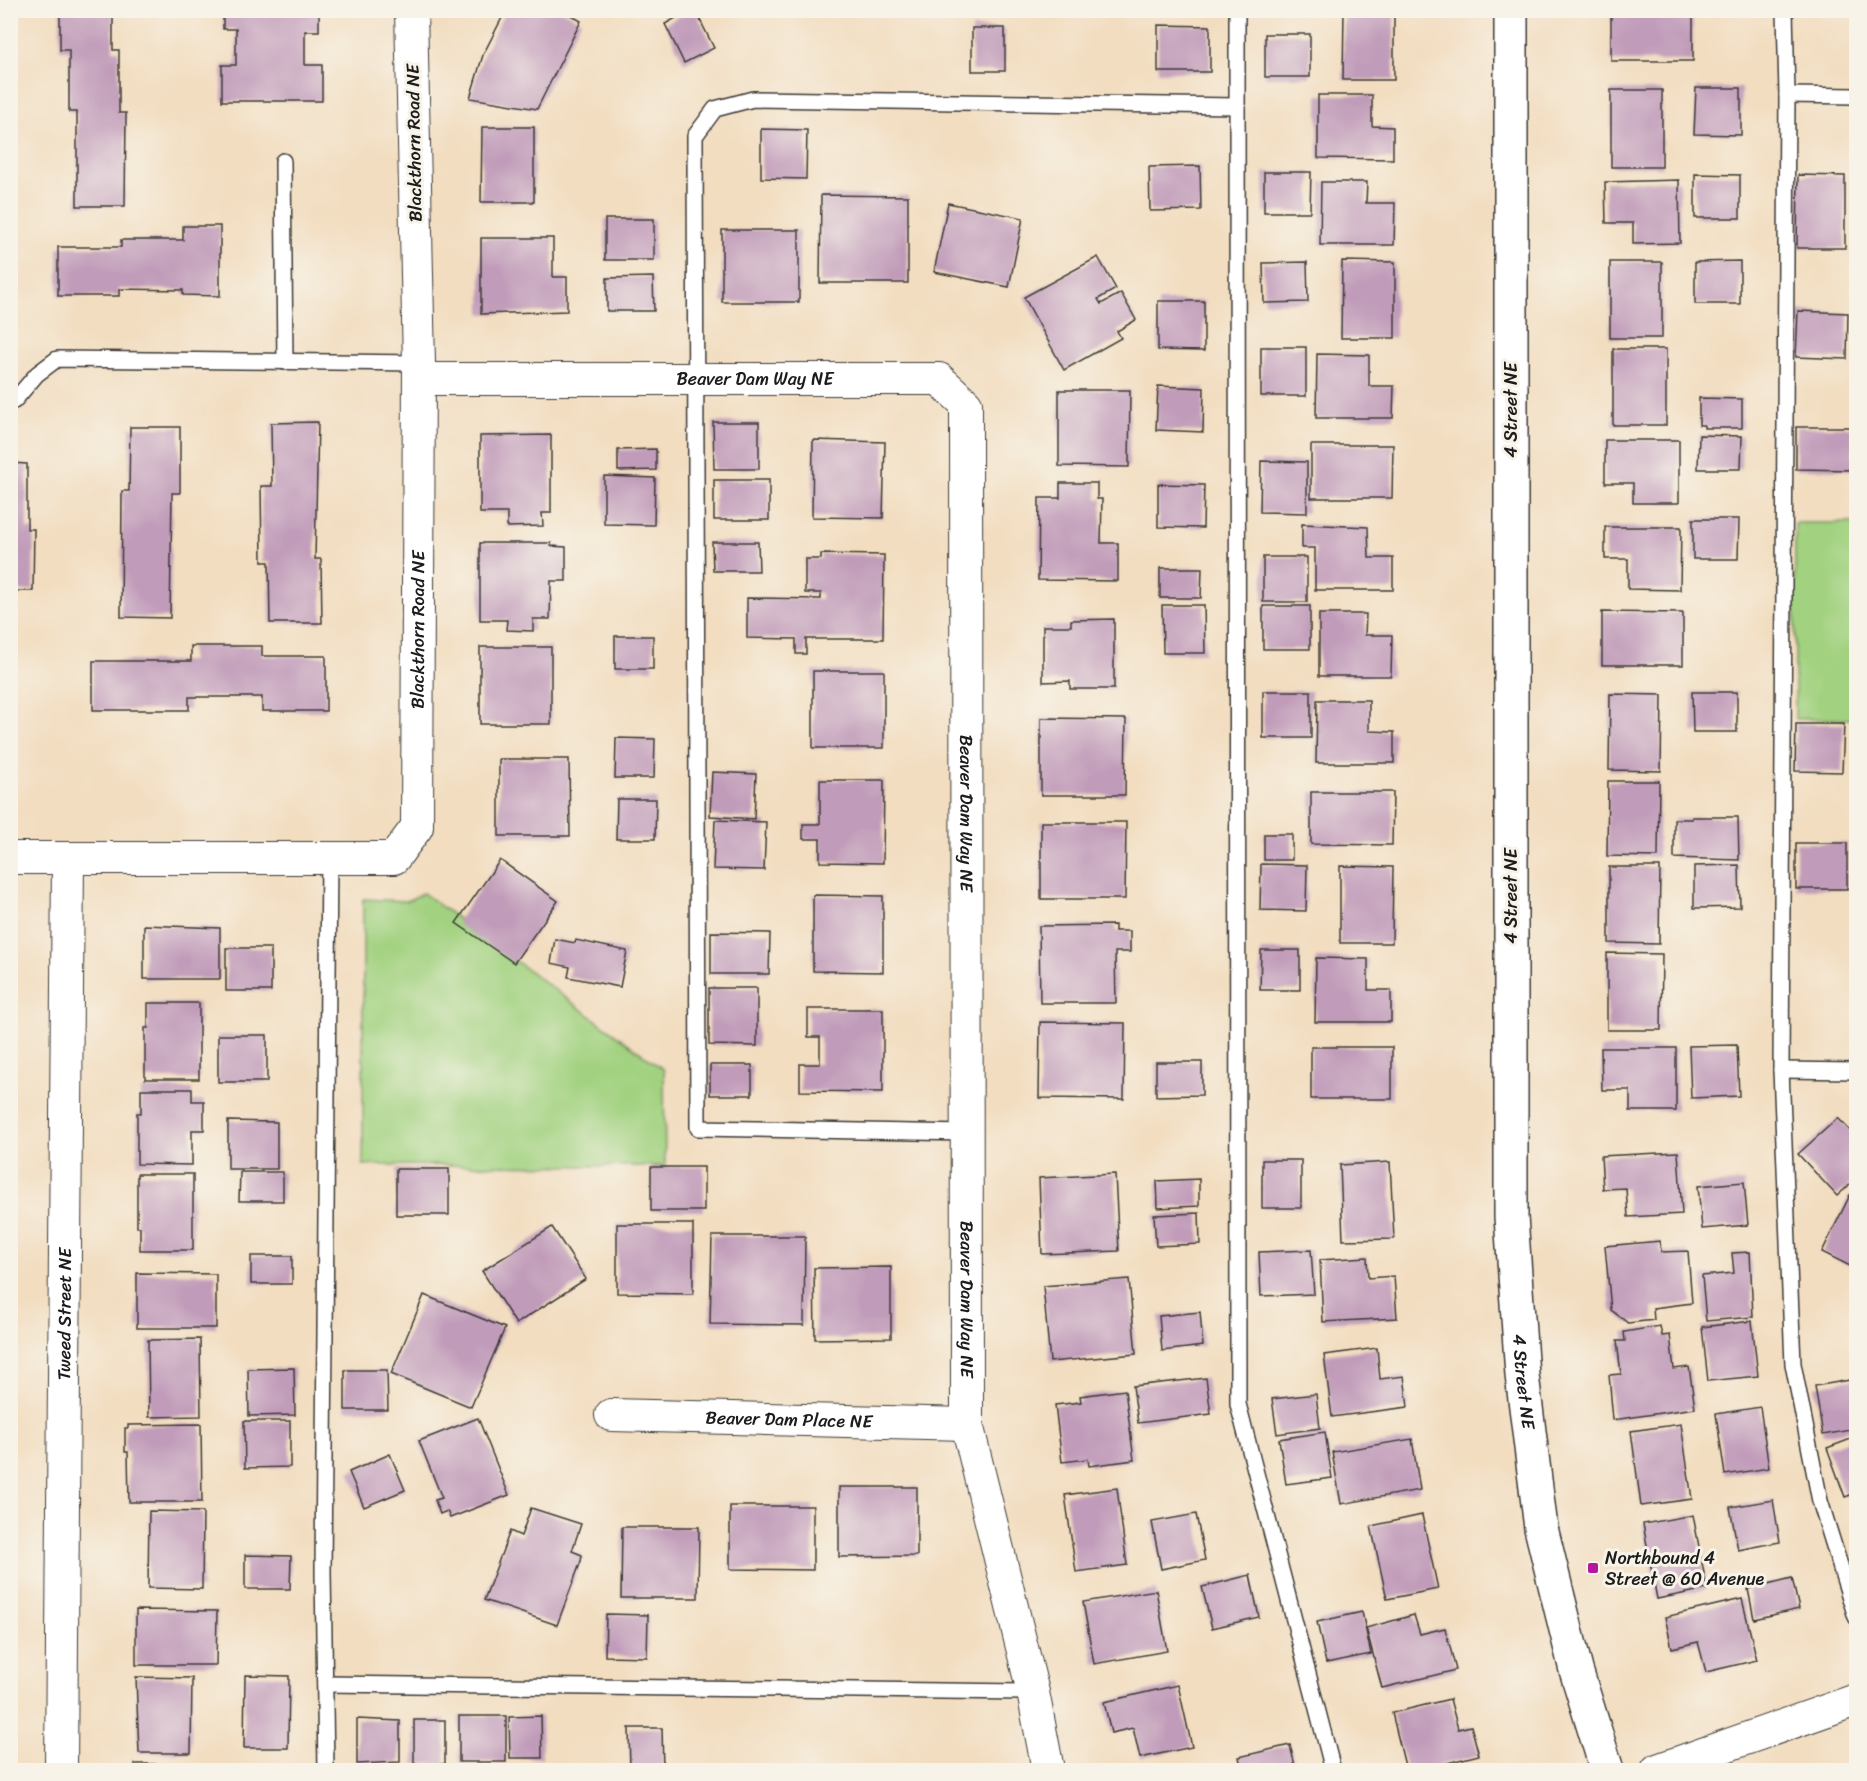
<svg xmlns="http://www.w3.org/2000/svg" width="1867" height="1781" font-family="Sriracha,sans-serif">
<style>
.green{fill:#a2d280;stroke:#5f774e;stroke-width:1.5}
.building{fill:#c19cba}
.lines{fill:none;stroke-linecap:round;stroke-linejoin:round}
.service-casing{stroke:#3c3935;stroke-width:18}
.minor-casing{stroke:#3c3935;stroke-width:34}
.tertiary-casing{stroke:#3c3935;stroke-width:36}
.service{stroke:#fff;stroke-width:15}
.minor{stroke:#fff;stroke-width:32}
.tertiary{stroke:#fff;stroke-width:33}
.poi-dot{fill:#b5179e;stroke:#f7f3e8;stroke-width:2}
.labels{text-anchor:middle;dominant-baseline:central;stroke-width:6;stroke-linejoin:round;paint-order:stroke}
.street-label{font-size:18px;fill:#1c1c1c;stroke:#f7f3e8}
.poi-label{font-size:18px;fill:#1c1c1c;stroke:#f7f3e8;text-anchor:start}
</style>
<rect width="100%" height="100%" fill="#f7f3e8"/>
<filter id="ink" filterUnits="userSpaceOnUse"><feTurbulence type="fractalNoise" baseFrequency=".0167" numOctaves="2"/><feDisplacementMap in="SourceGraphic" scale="12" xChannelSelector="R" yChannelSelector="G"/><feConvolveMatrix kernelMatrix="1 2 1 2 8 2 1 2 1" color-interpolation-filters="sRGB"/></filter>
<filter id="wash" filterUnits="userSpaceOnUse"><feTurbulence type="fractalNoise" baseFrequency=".008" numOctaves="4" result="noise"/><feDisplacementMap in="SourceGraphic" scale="24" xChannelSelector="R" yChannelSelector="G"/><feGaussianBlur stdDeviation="1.35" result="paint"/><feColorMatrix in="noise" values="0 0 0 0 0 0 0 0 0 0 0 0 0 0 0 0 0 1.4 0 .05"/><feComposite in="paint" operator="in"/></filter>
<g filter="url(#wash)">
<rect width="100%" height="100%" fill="#f2ddc0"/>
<g class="green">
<rect x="1795" y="523" width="61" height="196"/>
<polygon points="423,893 664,1070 665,1166 363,1165 363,899 407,901"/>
</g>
<g id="blocks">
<g class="building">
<polygon points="60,10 113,10 113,50 119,50 119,113 126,113 125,206 77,206 77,112 69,112 69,50 60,50"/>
<polygon points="223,10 319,10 319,31 305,31 305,65 322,65 322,101 222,101 222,65 236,65 236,29 223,29"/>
<polygon points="506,10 562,10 581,21 537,109 470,98 483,55"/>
<polygon points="690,10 695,10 714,48 684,63 665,24"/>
<polygon points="1344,10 1394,10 1394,80 1343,80"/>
<rect x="1611" y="10" width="82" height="51"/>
<polygon points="1158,25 1210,26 1210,72 1158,72"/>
<rect x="972" y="28" width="33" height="43"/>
<rect x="1265" y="34" width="45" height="43"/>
<polygon points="1696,88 1741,88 1741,135 1694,134"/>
<rect x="1611" y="90" width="51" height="77"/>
<polygon points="1318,95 1372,95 1372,126 1393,127 1393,159 1318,158"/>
<polygon points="482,127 534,127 534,202 481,202"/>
<polygon points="761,129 807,130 806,179 761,178"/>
<polygon points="1200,166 1201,210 1150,211 1149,167"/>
<polygon points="1264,172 1311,172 1310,212 1264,212"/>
<polygon points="1695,174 1740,175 1740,218 1695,218"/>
<polygon points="1798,175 1845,176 1845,248 1797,248"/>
<polygon points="1679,180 1680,243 1633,244 1633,223 1606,223 1605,182"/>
<polygon points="1321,182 1367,182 1366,203 1395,203 1394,245 1320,245"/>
<polygon points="821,195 908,196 908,283 820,283"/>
<polygon points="948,203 1023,218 1009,287 934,272"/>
<rect x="605" y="219" width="49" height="41"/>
<polygon points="183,226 220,226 220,296 183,295 183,290 119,289 119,296 58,296 58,247 121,247 121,240 183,240"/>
<rect x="722" y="230" width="77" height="72"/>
<polygon points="481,238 553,238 553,277 567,277 567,311 481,314"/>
<polygon points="1098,257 1116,289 1098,299 1101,304 1121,293 1136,320 1117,331 1121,338 1064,370 1024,297"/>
<polygon points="1342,261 1395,262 1395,338 1341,338"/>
<polygon points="1740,261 1740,304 1695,304 1695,262"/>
<polygon points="1307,262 1308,302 1264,303 1263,263"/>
<rect x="1610" y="262" width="52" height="76"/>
<polygon points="653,277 654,311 607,311 607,278"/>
<polygon points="1158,301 1204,301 1204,351 1158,350"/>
<polygon points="1798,311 1848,313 1847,359 1796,357"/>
<rect x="1261" y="347" width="45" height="49"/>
<rect x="1613" y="349" width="53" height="76"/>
<polygon points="1317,354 1369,355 1369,386 1394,386 1393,418 1316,418"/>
<polygon points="1158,386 1204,388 1203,432 1156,430"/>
<polygon points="1059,390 1130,390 1129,467 1059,466"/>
<polygon points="1699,398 1742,399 1742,428 1704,428 1704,425 1699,425"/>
<polygon points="318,422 315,559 321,559 322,623 270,623 269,562 262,562 261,486 272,486 271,423"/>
<polygon points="713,422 759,422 759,469 714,469"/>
<polygon points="130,427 180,427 180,493 172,493 170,618 121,617 122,491 129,491"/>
<polygon points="1796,427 1853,427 1853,470 1796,469"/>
<polygon points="551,435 551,513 542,513 543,526 507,527 507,513 480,513 480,436"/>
<polygon points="1699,435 1742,436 1741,469 1698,469"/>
<polygon points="813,440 885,442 883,518 812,517"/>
<polygon points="1605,440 1679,440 1679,503 1633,503 1633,483 1605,483"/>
<polygon points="1311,445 1393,445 1392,498 1311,498"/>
<polygon points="656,449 656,470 618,471 618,450"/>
<polygon points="1261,461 1307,462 1307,513 1260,512"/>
<polygon points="10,463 27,464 27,529 34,529 33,591 10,591"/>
<polygon points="604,476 655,478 654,525 604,524"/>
<rect x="714" y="480" width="55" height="40"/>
<polygon points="1060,483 1097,483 1097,499 1102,499 1101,543 1118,543 1118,581 1038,580 1039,498 1060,498"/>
<polygon points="1158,484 1204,485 1203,528 1158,527"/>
<polygon points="1693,519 1739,519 1738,559 1693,559"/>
<polygon points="1302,524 1368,527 1369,558 1393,558 1393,590 1315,590 1315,548 1302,548"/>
<polygon points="1605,527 1681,527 1680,590 1628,589 1628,559 1605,559"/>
<polygon points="712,542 758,542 759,571 713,571"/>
<polygon points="480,543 551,543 551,546 566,547 566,581 551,581 550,619 533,619 533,631 506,630 507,620 480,620"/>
<polygon points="821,554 884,555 883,639 806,639 806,654 796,654 796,639 747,638 747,598 821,599 821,593 805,593 805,559 821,559"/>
<rect x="1263" y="557" width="44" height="45"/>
<polygon points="1160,568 1202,568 1201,598 1160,598"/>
<polygon points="1162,605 1204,605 1205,653 1163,653"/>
<rect x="1263" y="606" width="47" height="43"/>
<polygon points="1602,612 1683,613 1683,665 1602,665"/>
<polygon points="1319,614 1366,614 1365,635 1392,635 1391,676 1319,676"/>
<polygon points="1114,619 1114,689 1070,689 1070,681 1043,682 1043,626 1071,626 1071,620"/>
<rect x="615" y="636" width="38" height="33"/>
<polygon points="191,646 262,646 262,656 326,656 326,711 262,711 262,697 189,697 189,710 93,710 93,661 191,661"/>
<rect x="480" y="647" width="71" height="77"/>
<rect x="813" y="671" width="71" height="77"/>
<rect x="1263" y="691" width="48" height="47"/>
<polygon points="1692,692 1737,692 1737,732 1693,732"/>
<polygon points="1610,694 1662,695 1661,771 1609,770"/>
<polygon points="1317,700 1369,700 1369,731 1394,732 1394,763 1316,763"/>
<polygon points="1041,718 1126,719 1125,795 1041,795"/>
<polygon points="1796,724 1844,724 1842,772 1795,771"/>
<polygon points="616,738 655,739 654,778 615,778"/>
<polygon points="499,759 569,759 570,836 499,836"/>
<polygon points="712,772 756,774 754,819 710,816"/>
<polygon points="820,780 884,780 883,863 820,862 820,839 803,839 803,824 820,824"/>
<polygon points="1608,781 1659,781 1658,857 1607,856"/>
<polygon points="1311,792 1393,792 1392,845 1311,844"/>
<polygon points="617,799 656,799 655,839 616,839"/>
<polygon points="1692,817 1738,817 1739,860 1674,858 1674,819 1692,819"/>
<polygon points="715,820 766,822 764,870 713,869"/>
<polygon points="1041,822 1126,822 1125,899 1041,899"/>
<rect x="1264" y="834" width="28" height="26"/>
<rect x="1796" y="843" width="51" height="46"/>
<polygon points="500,860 558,901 514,963 456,923"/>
<polygon points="1261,864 1307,865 1306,911 1260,910"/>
<polygon points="1739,865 1740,907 1694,908 1694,866"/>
<polygon points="1340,866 1393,867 1392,943 1340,943"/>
<polygon points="1609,867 1660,867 1659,944 1609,943"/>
<polygon points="813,895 883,896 883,972 813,971"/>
<polygon points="144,925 220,928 220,979 144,979"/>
<polygon points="1115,925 1115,931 1130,931 1130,952 1115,952 1116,1003 1040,1003 1039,926"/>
<polygon points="711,932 770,933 769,974 711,974"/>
<polygon points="555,939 575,943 576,940 627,951 620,987 568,977 570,967 551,963"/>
<rect x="226" y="948" width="45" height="43"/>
<polygon points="1261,950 1300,950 1300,990 1260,990"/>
<polygon points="1607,953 1662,954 1661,1030 1607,1030"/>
<polygon points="1316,958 1368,959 1368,990 1391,990 1391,1022 1315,1022"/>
<polygon points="709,988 757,988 757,1046 709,1045"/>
<polygon points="148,1003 199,1003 199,1079 145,1079 145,1028 148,1028"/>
<polygon points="808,1009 883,1009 883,1092 800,1091 800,1064 820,1064 820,1037 808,1037"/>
<polygon points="1040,1022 1125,1023 1124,1099 1039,1098"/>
<rect x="218" y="1035" width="49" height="47"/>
<polygon points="1737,1045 1739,1096 1691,1098 1689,1046"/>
<rect x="1311" y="1047" width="81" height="52"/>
<polygon points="1601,1048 1676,1048 1676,1111 1630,1111 1630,1090 1602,1090"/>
<polygon points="1156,1062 1202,1062 1202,1095 1156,1096"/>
<rect x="710" y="1065" width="42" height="30"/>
<polygon points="141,1089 192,1089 192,1101 204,1101 204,1130 192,1130 192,1165 137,1164 137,1113 141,1113"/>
<polygon points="1838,1118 1856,1137 1856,1179 1837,1196 1798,1154"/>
<polygon points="228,1121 277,1122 277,1169 228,1169"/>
<polygon points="1678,1152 1682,1214 1628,1217 1626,1188 1603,1189 1601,1156"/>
<rect x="1262" y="1160" width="39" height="48"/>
<polygon points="1390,1162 1394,1239 1343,1240 1340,1165"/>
<rect x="651" y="1167" width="53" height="44"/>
<rect x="396" y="1169" width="53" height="46"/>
<polygon points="240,1172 283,1172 283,1201 239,1201"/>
<polygon points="137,1174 193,1174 193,1250 140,1250 140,1227 137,1227"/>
<polygon points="1115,1174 1119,1251 1042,1254 1039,1178"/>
<polygon points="1199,1179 1199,1206 1158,1208 1157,1181"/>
<polygon points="1744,1182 1748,1225 1702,1229 1698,1186"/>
<polygon points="1850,1195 1856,1198 1856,1269 1822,1252"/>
<polygon points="1199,1213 1200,1244 1156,1246 1154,1215"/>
<polygon points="617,1224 693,1224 693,1294 617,1293"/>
<polygon points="552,1227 586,1279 516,1324 482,1271"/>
<polygon points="712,1236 805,1236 804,1325 710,1324"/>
<polygon points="1660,1241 1661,1252 1688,1251 1692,1303 1653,1308 1654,1320 1628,1323 1611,1310 1605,1246"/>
<polygon points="1311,1250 1314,1294 1261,1296 1259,1252"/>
<polygon points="1750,1252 1753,1317 1706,1321 1702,1276 1734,1273 1732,1253"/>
<rect x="251" y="1256" width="41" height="28"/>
<polygon points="1367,1257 1368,1278 1394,1276 1397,1318 1323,1322 1320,1260"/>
<polygon points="891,1267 891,1338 815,1339 814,1268"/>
<polygon points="137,1273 216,1274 216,1328 137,1328"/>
<polygon points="1129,1279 1136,1354 1050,1362 1043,1286"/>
<polygon points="424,1295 505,1328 471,1407 391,1374"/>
<polygon points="1200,1312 1203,1346 1162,1351 1159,1316"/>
<polygon points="1752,1321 1758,1376 1708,1381 1702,1327"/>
<polygon points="1660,1326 1662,1336 1670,1335 1674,1369 1689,1367 1695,1408 1613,1420 1609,1375 1621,1374 1617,1341 1625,1341 1624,1332"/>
<polygon points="200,1339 201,1416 149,1417 148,1340"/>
<polygon points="1377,1348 1380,1379 1404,1376 1408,1407 1332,1417 1324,1355"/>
<polygon points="294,1368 295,1415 249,1416 248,1369"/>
<polygon points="345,1370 387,1370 388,1410 345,1410"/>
<polygon points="1206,1378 1211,1414 1138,1423 1133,1386"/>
<polygon points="1856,1379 1856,1429 1823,1435 1815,1386"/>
<polygon points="1125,1390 1134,1460 1089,1466 1088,1459 1062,1462 1055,1405 1081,1402 1080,1396"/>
<polygon points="1316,1394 1320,1428 1277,1434 1272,1399"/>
<polygon points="1760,1407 1769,1468 1725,1475 1716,1414"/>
<polygon points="478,1418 509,1495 450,1518 447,1511 440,1514 435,1500 442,1498 419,1441"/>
<polygon points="244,1421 290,1421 290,1467 245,1468"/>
<polygon points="201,1424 202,1502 129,1502 128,1452 125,1452 125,1428 128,1428 128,1425"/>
<polygon points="1681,1424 1692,1499 1641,1506 1631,1431"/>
<polygon points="1325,1432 1332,1478 1286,1484 1279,1439"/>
<polygon points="1856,1437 1856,1493 1845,1497 1827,1448"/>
<polygon points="1412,1439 1420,1490 1341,1504 1332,1452"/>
<polygon points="390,1454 405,1490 364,1507 349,1472"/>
<polygon points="839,1487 917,1487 917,1556 839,1557"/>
<polygon points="1117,1488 1127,1565 1076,1572 1065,1495"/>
<polygon points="1773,1500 1780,1542 1738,1550 1730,1507"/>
<polygon points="730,1506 813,1506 813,1570 730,1569"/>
<polygon points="531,1508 581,1524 572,1551 582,1555 581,1561 557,1625 484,1600 510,1531 521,1536"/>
<polygon points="149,1511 203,1512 202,1589 148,1588"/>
<polygon points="1196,1514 1205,1560 1161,1569 1152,1522"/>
<polygon points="1422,1515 1438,1589 1387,1599 1371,1526"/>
<polygon points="1693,1515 1707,1589 1657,1599 1643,1524"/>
<polygon points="622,1527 699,1527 698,1598 621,1598"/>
<polygon points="245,1555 291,1556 290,1589 245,1589"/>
<polygon points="1250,1575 1259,1617 1212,1628 1202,1587"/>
<polygon points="1792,1578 1799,1609 1754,1619 1748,1589"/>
<polygon points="1156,1590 1167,1651 1094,1664 1083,1602"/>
<polygon points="1742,1599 1757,1660 1706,1672 1698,1642 1672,1648 1665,1617"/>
<polygon points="136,1610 217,1611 216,1665 136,1665"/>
<polygon points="1362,1612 1371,1654 1326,1663 1317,1622"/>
<polygon points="606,1614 648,1615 647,1657 605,1656"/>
<polygon points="1414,1615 1420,1634 1445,1628 1456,1670 1382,1688 1366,1628"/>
<polygon points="245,1675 289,1676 288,1748 244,1748"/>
<polygon points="136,1677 192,1678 191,1753 139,1753"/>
<polygon points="1178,1685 1192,1747 1140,1758 1133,1728 1111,1733 1104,1702"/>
<polygon points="1450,1699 1458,1729 1471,1726 1479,1755 1419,1770 1406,1770 1392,1713"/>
<rect x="459" y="1716" width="47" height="46"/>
<polygon points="541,1716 542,1758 510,1758 509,1717"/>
<polygon points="357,1719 400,1721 400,1762 357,1764"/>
<rect x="414" y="1720" width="31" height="44"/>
<polygon points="629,1728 662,1728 663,1770 630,1770"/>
<polygon points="1290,1745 1296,1770 1242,1770 1239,1757"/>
<rect x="135" y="1764" width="54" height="6"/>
</g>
</g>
</g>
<g filter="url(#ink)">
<use href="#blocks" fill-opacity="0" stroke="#3c3935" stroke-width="1.5"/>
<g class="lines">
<g class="service-casing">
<g id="service">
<polyline points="1237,10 1238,1404 1333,1770"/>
<polyline points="1785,10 1787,95 1781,1070 1793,1364 1820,1501 1856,1617"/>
<polyline points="1787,95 1856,96"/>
<polyline points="283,161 285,362"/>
<polyline points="10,401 14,401 37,374 57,359 419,363"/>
<polyline points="1781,1070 1856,1071"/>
<polyline points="967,1133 698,1128 695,136 715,109 753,99 1237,106"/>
<polyline points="325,1684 1033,1692"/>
<polyline points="326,1770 323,1572 329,858"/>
</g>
</g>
<g class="minor-casing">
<g id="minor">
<path id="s1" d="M 419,379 L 939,379 L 966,404 L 967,1424 L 1033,1692 L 1048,1770"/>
<path id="s2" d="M 10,858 L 394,858 L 417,827 L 419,363 L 411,10"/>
<path id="s3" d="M 611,1415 L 967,1424"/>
<path id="s4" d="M 61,1770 L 68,858"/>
<polyline points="1657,1770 1856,1700"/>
</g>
</g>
<g class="tertiary-casing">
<g id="tertiary">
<path id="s5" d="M 1511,10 L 1511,1217 L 1522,1375 L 1541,1528 L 1576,1670 L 1607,1770"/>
</g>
</g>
<use href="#service" class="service"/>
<use href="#minor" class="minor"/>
<use href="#tertiary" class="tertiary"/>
</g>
</g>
<rect class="poi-dot" x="1587" y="1562" width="12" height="12" rx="3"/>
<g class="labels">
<g class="street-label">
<text transform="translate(414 143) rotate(-91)">Blackthorn Road NE</text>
<text stroke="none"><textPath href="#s1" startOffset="336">Beaver Dam Way NE</textPath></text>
<text transform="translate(1511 410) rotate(-90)">4 Street NE</text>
<text stroke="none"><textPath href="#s2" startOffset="620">Blackthorn Road NE</textPath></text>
<text stroke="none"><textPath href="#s1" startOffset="966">Beaver Dam Way NE</textPath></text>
<text transform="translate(1511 896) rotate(-90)">4 Street NE</text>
<text stroke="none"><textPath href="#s1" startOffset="1452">Beaver Dam Way NE</textPath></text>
<text stroke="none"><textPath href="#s4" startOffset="456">Tweed Street NE</textPath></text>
<text stroke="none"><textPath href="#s5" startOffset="1372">4 Street NE</textPath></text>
<text stroke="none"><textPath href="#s3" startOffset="178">Beaver Dam Place NE</textPath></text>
</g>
<g class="poi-label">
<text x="1605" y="1558">Northbound 4<tspan x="1605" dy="21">Street @ 60 Avenue</tspan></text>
</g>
</g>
<rect width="1867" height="1781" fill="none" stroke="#f7f3e8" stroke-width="36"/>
</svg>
